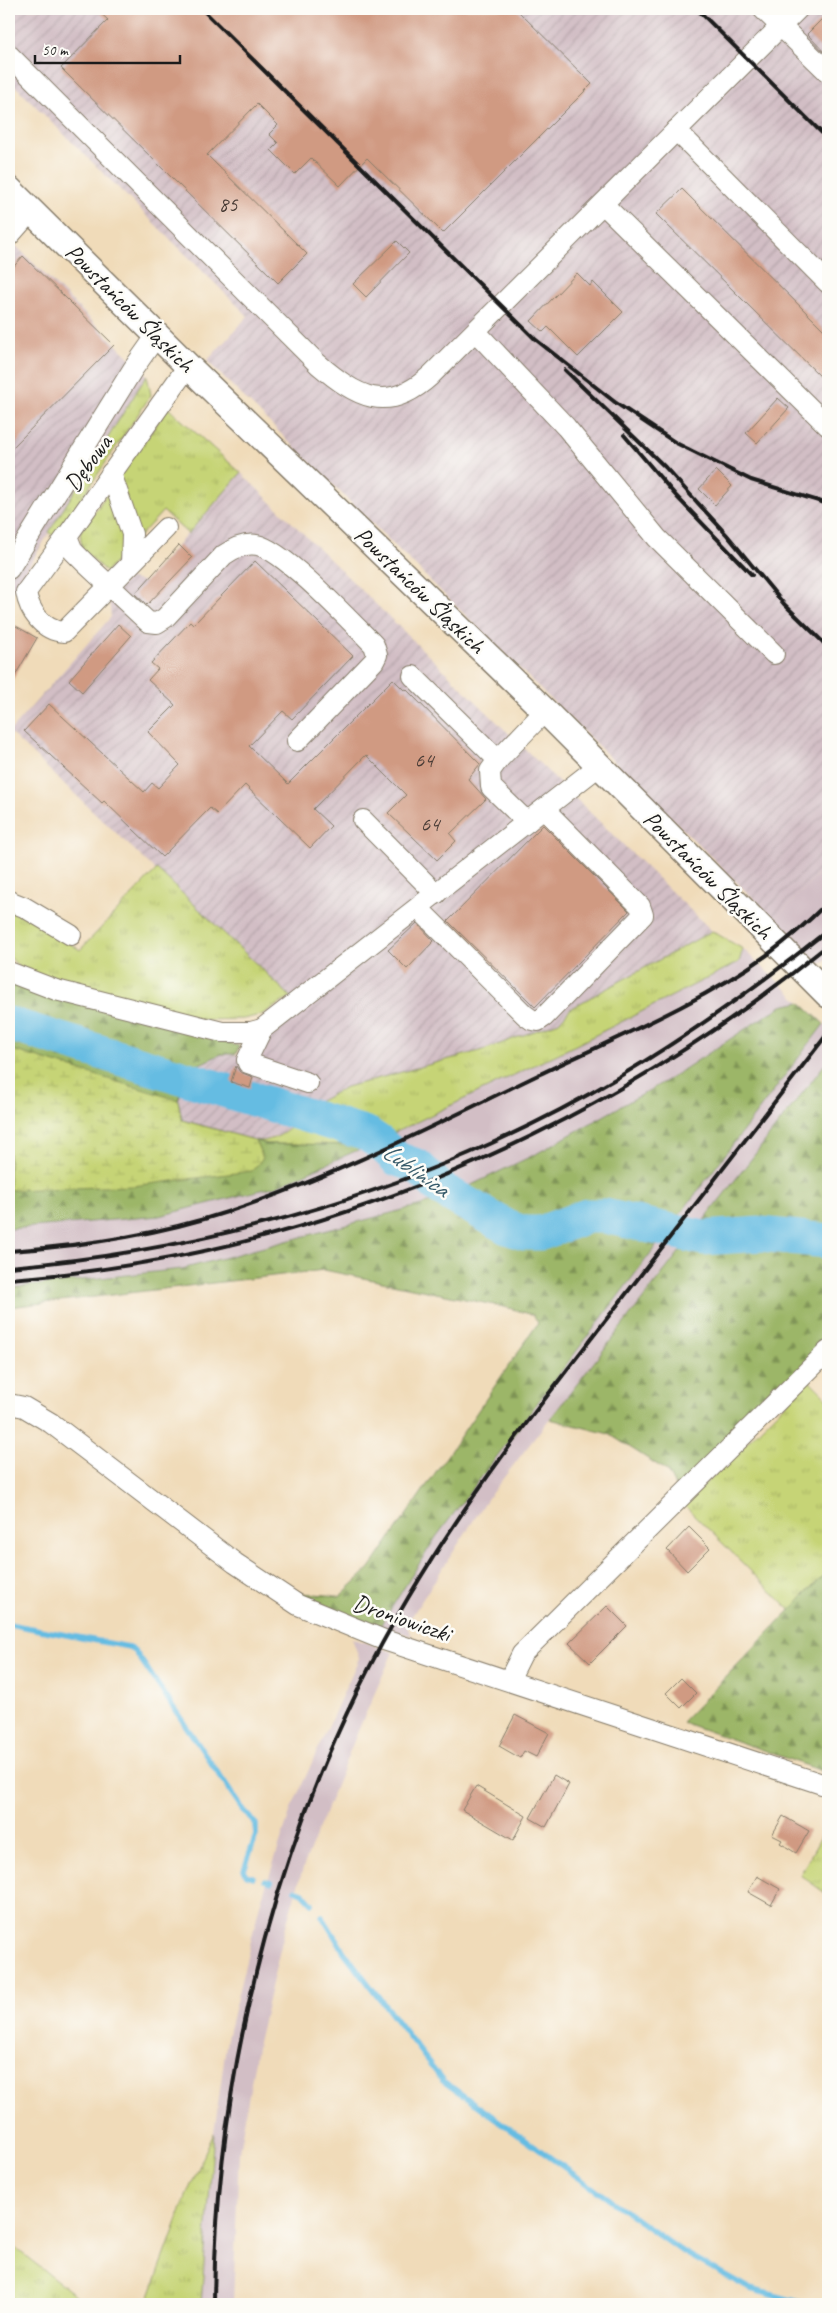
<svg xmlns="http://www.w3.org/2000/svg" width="837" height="2313" font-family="Caveat,sans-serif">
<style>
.industrial{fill:url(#industrial-furrows)}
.railway{fill:#d2bec5}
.grass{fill:url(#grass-tufts);stroke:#717849}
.forest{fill:url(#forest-firs);stroke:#5c6942}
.wetland{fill:url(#wetland-marsh);stroke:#717849}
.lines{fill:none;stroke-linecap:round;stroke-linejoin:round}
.stream{stroke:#65bce2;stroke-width:5.5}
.river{stroke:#65bce2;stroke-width:35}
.building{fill:#d09a82}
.minor-casing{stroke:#867c6a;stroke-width:22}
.major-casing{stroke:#867c6a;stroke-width:28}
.minor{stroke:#fff;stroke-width:20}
.major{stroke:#fff;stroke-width:25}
.rail{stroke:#1c1c1c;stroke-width:4}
.labels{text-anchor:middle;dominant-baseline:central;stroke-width:5;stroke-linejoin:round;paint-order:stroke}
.number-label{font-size:21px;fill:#493c36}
.street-label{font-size:24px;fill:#1c1c1c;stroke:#fdfcf7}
.water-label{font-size:25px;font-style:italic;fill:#395c6b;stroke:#fdfcf7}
</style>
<defs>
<pattern id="industrial-furrows" width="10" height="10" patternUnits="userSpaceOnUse" patternTransform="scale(1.25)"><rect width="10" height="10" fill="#d2bec5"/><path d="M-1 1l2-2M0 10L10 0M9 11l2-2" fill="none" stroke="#b4a3a9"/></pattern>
<pattern id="grass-tufts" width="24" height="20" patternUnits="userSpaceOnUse" patternTransform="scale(1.25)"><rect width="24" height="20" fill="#c6d476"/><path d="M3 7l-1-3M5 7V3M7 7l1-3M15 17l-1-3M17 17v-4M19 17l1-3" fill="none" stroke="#aab566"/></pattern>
<pattern id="forest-firs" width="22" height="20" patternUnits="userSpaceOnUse" patternTransform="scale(1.25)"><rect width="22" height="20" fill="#9cb667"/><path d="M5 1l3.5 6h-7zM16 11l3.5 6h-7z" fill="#7e9354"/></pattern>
<pattern id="wetland-marsh" width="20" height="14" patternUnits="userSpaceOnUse" patternTransform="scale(1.25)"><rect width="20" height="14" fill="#c6d476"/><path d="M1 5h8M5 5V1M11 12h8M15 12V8" fill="none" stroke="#aab566"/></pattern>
</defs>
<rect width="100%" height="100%" fill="#fdfcf7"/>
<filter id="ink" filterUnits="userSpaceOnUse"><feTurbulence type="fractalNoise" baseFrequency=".02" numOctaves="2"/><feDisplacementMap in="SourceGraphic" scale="10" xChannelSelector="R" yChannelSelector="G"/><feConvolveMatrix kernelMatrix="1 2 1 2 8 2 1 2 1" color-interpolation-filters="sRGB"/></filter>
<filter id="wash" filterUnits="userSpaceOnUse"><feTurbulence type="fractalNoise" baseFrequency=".0096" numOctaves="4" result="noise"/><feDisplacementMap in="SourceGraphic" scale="20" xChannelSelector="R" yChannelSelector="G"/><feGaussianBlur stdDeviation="1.12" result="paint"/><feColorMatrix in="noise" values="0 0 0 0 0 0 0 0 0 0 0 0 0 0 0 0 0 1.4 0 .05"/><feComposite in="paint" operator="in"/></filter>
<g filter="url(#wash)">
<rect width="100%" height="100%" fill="#f0dbb9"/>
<g class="industrial">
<polygon points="9,9 828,9 828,863 775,920 207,361 248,316 9,80"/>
<polygon points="9,239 147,375 9,598"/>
<polygon points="241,473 712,931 571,1008 559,1022 302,1118 282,1134 260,1142 182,1120 178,1100 189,1069 221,1054 242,1055 263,1044 274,1030 302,1008 9,732 111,617 109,599 128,578 145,582"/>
</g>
<g class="railway">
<polygon points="828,863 828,958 819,965 775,920"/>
<polygon points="743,949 800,1002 782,1006 765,1016 671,1078 536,1154 440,1200 182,1269 9,1288 9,1229 159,1216 277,1186 369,1145 576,1045 739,962"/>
<polygon points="824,1024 828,1028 828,1060 488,1498 406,1625 412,1636 380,1626 436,1537"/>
<polygon points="352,1638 393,1652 358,1731 304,1865 284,1933 258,2042 239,2152 233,2304 201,2304 214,2133 227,2038 260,1904 292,1807 359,1658"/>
</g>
<g class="grass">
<polygon points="147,375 151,395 55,538 49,532"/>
<polygon points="168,408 241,473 188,534 163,511 106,572 82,549 80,532"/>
<polygon points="157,869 291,997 261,1015 243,1019 203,1020 50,983 20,968 9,956 9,907 19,909 80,950"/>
<path d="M 712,931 L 743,949 L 739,962 L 576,1045 L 369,1145 L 267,1144 L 255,1140 C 273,1145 299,1125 305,1109 L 346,1087 L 483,1050 L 559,1022 L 571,1008 Z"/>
<polygon points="809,1380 828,1399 828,1571 790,1610 684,1505"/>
<polygon points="828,1824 828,1895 800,1875"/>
<polygon points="214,2133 201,2304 147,2304 187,2194"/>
<polygon points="9,2243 87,2304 9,2304"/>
</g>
<g class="forest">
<polygon points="9,981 239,1046 236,1054 221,1054 189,1069 178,1100 182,1120 267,1144 369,1145 277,1186 159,1216 9,1229"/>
<polygon points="800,1002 824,1024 436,1537 380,1626 349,1616 300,1593 340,1596 370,1568 538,1323 533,1315 509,1308 324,1270 9,1307 9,1288 182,1269 440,1200 536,1154 671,1078 765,1016 782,1006"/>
<polygon points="828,1060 828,1345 677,1490 667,1471 609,1434 550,1419"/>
<polygon points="828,1571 828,1773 682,1722"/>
</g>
<polygon class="wetland" points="9,1049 178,1100 182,1120 255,1140 263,1158 252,1171 133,1186 9,1190"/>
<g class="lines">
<g class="stream">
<polyline points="9,1624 129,1647 135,1651 243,1810 256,1824 256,1835 244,1870 247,1875 253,1877"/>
<polyline points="265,1880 271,1882"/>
<polyline points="295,1890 303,1893 312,1903"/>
<polyline points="322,1916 344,1952 443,2081 680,2250 750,2289 807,2304"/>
</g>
<polyline class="river" points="9,1024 367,1134 380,1143 397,1159 417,1166 441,1189 507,1227 524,1233 541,1233 587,1216 605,1216 703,1238 761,1234 828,1241"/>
</g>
<g id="blocks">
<g class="building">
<polygon points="96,9 516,9 592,84 443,233 367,158 340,186 311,158 295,174 271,150 278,143 269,134 278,125 257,104 207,155 307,254 278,283 61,68 108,20"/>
<polygon points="828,13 828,56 807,34"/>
<polygon points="682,189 828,334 828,384 656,214"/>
<polygon points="397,241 409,253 366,297 353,284"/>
<polygon points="23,256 114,345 9,451 9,272"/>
<polygon points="577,273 590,286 593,282 623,312 578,357 548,327 543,332 531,321"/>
<polygon points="778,398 789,408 757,443 746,433"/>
<polygon points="716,470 732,486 715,505 699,489"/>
<polygon points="179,545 192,558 147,605 135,594"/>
<polygon points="255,561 353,656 292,719 283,711 249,746 288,784 393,679 404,690 406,689 480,764 468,779 486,799 450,834 456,841 437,860 388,813 406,795 366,755 313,809 331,826 310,848 245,785 217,814 210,808 162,857 104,801 102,803 24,731 49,704 144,792 152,783 158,788 180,765 148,732 175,705 148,680 158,669 151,663 190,622 193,625"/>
<polygon points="9,622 37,638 9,686"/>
<polygon points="118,624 131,636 82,692 69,680"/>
<polygon points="543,825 629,911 535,1007 448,921"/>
<polygon points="417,923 434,941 407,969 388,950"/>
<polygon points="236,1066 240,1072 253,1077 250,1088 231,1082"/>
<polygon points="689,1527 710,1548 687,1571 667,1550"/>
<polygon points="607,1606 627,1626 590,1663 569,1643"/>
<polygon points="681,1678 696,1693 681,1708 666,1693"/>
<polygon points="515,1715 549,1733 536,1757 524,1751 520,1758 499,1746"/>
<polygon points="554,1775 569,1784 546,1827 530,1818"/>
<polygon points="476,1786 526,1816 513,1840 462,1810"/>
<polygon points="783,1816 809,1831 796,1853 780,1843 782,1840 772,1835"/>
<polygon points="757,1876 780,1889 771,1905 748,1892"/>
</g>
</g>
</g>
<g filter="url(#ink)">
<use href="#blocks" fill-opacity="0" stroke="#867c6a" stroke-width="1"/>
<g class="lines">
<g class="minor-casing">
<g id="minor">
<polyline points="763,9 828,72"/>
<path d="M 9,55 L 318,364 C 357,397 387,415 430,376 L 798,9"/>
<polyline points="676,130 828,283"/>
<polyline points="603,204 828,426"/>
<polyline points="9,236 31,211"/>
<polyline points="476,332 566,427 657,538 774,654"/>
<path d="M 188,366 L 67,536 L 73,551 L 85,563 L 148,622 L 157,623 L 165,618 L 224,555 C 234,548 245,543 257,545 C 284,550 351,622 374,645 L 377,655 L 374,661 L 297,741"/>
<polyline points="111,473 132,534 131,563"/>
<path d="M 67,536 L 26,592 C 29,611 43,631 64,632 L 166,528"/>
<polyline points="9,569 133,369 157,335"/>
<polyline points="413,676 498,760 545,711"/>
<polyline points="498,760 490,771 491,787 527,822"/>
<polyline points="363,820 436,894"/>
<polyline points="9,901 24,907 71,935"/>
<polyline points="418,908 525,1015 532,1020 538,1021 544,1017 643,915 640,906 544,809"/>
<polyline points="9,972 56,990 222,1032 251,1032 262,1029 600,765"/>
<polyline points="262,1029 247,1060 248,1063 308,1083"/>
<polyline points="9,1404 24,1407 51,1423 235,1563 298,1605 384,1640 828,1786"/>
<polyline points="509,1680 522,1654 828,1351"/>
</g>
</g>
<g class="major-casing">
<polyline id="major" points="9,189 188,366 545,711 828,995"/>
</g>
<use href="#minor" class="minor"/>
<use href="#major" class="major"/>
<g class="rail">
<polyline points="202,9 535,339 616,403 676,443 751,480 828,504"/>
<polyline points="697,9 828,139"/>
<polyline points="565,370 665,467 727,535 784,604 828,647"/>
<polyline points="624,435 677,497 752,575"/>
<path d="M 9,1251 C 82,1246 157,1235 227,1212 C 335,1177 436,1124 538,1075 C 615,1038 697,1005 767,955 C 789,939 809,921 828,902"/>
<path d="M 9,1267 C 221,1249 433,1187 617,1078 C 691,1034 761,984 828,930"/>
<path d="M 9,1279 C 310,1258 595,1135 828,945"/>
<path d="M 214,2304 C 216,2061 283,1807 408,1598 C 470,1493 545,1398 619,1303 C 689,1213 759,1123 828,1033"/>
</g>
</g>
</g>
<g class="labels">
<g class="number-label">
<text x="228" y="204">85</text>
<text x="424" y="760">64</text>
<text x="430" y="824">64</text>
</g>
<g class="street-label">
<text transform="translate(130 308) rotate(45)">Powstańców Śląskich</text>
<text transform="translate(88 463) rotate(-54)">Dębowa</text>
<text transform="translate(420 590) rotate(44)">Powstańców Śląskich</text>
<text transform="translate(708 875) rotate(45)">Powstańców Śląskich</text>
<text transform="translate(402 1618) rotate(19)">Droniowiczki</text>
</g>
<g class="water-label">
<text transform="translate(416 1170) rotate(35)">Lublinica</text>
</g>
</g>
<rect width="837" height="2313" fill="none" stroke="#fdfcf7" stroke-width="30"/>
<path d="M35 55v8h145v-8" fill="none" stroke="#1c1c1c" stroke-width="2.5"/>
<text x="42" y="55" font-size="15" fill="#1c1c1c" stroke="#fdfcf7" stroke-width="4" paint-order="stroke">50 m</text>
</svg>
